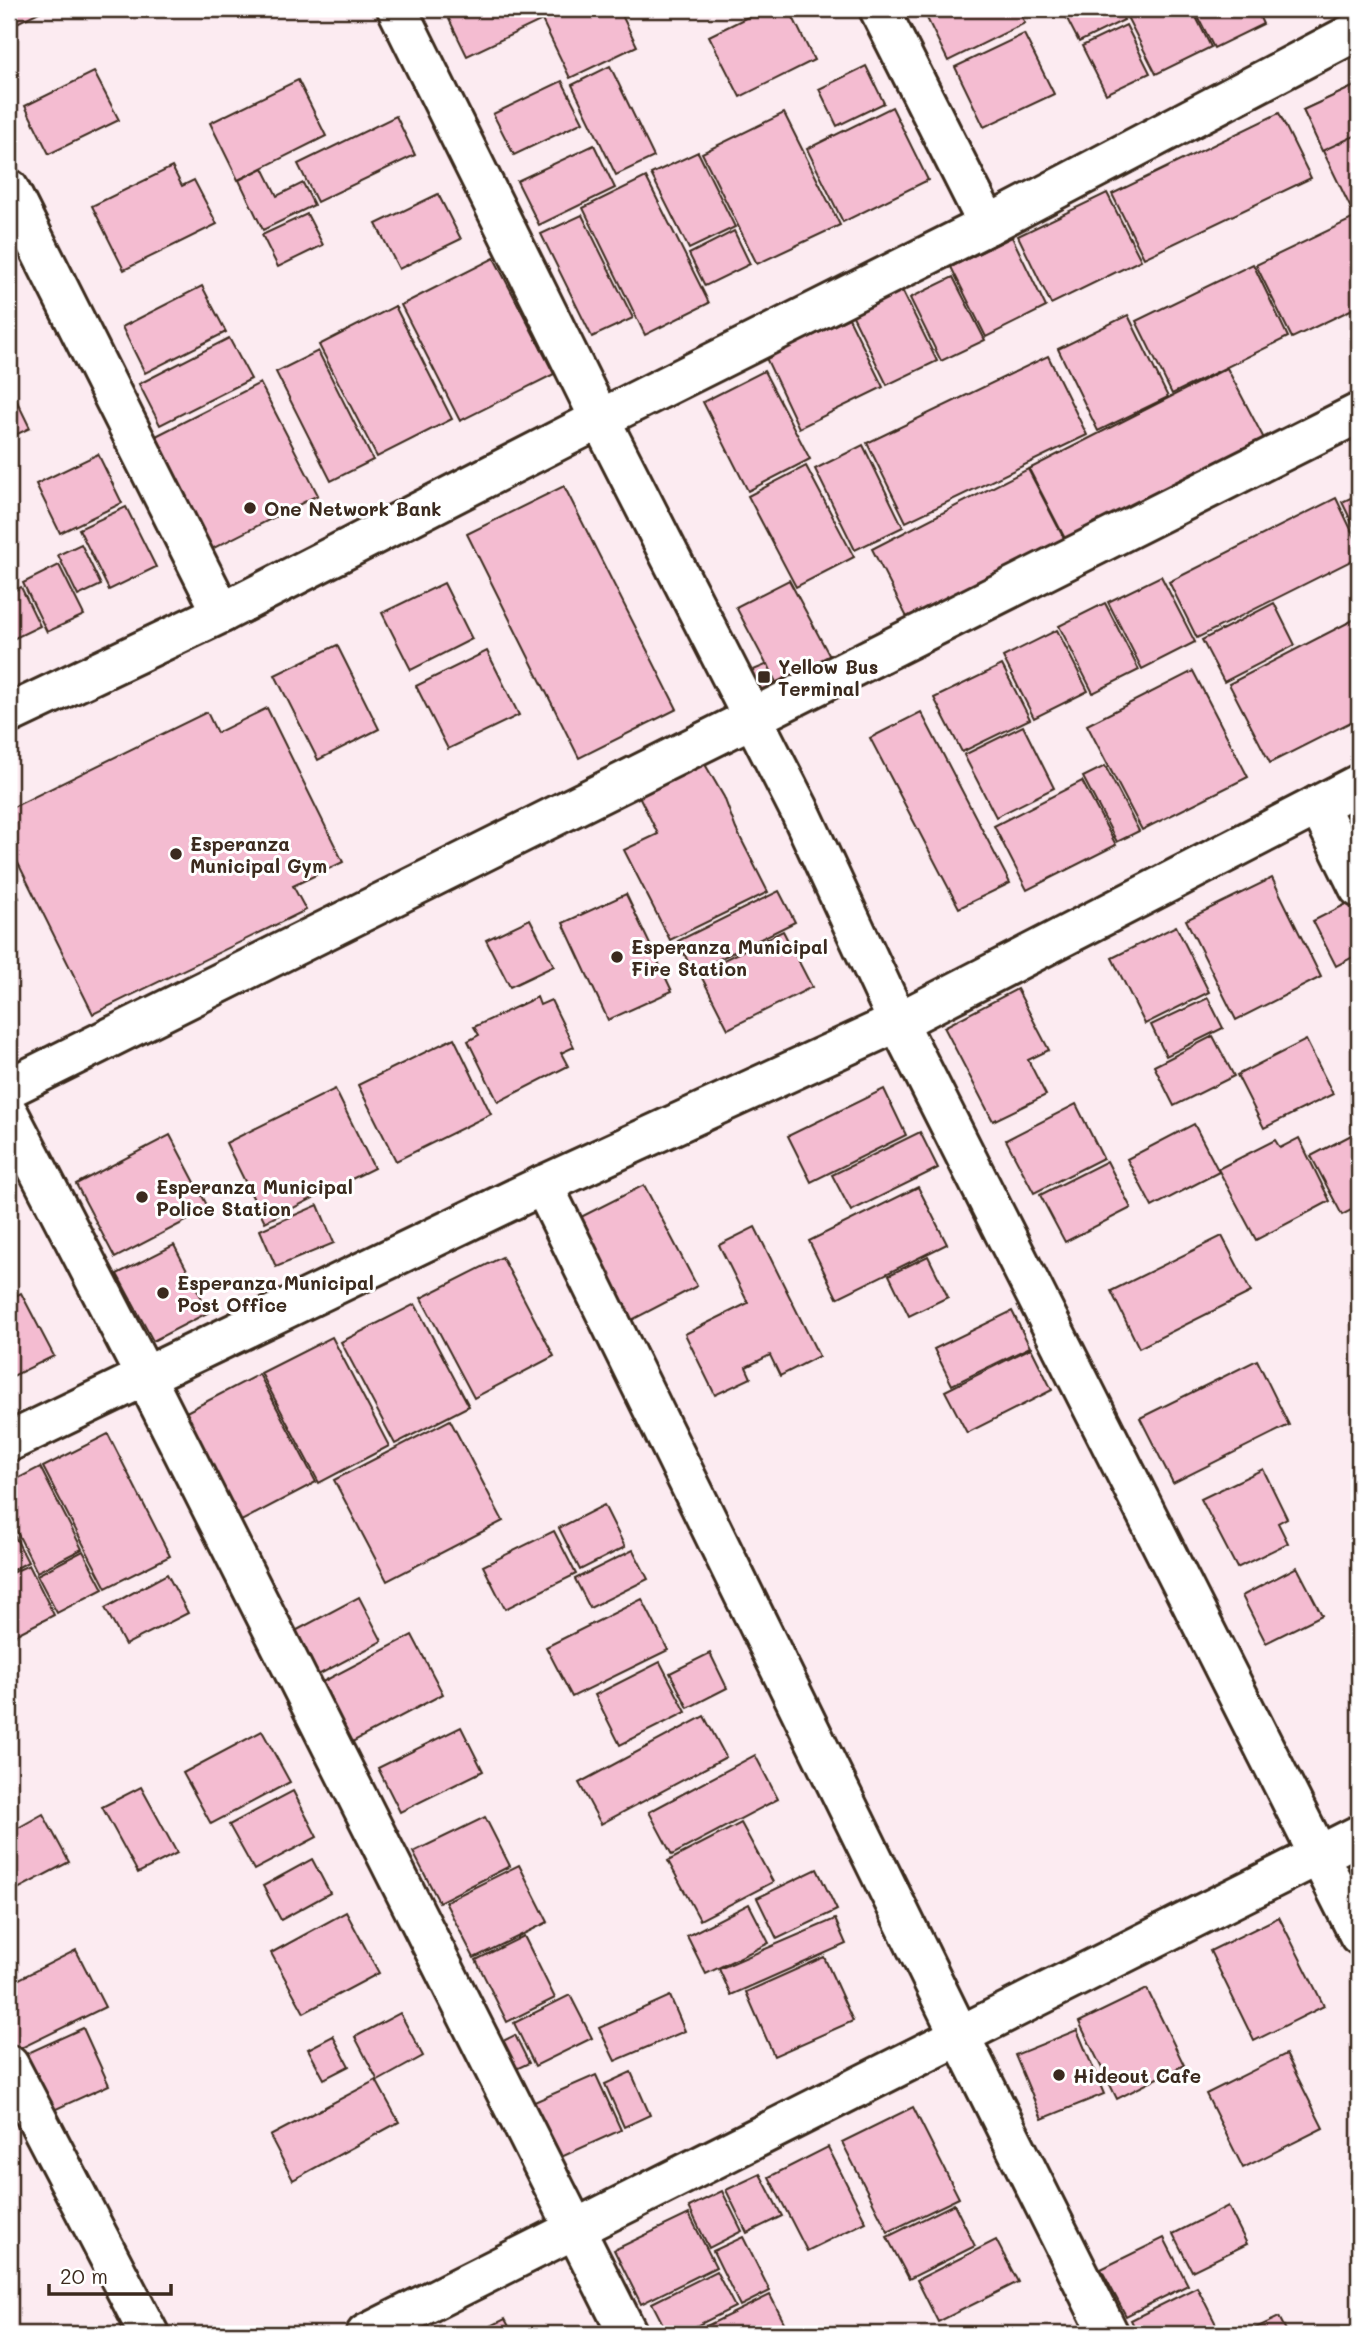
<svg xmlns="http://www.w3.org/2000/svg" width="1368" height="2343" font-family="Mali,sans-serif">
<style>
.building{fill:#f4bcd1;stroke:#3b2a1e;stroke-width:2}
.lines{fill:none;stroke-linecap:round;stroke-linejoin:round}
.minor-casing{stroke:#3b2a1e;stroke-width:44}
.major-casing{stroke:#3b2a1e;stroke-width:44}
.minor{stroke:#fff;stroke-width:38}
.major{stroke:#fff;stroke-width:38}
.poi-dot{fill:#3b2a1e;stroke:#fff;stroke-width:2.5}
.labels{text-anchor:middle;dominant-baseline:central;stroke-width:6;stroke-linejoin:round;paint-order:stroke}
.poi-label{font-size:19px;font-weight:bold;fill:#3b2a1e;stroke:#fff;text-anchor:start}
</style>
<rect width="100%" height="100%" fill="#fcebf1"/>
<filter id="ink" filterUnits="userSpaceOnUse"><feTurbulence type="fractalNoise" baseFrequency=".0143" numOctaves="2"/><feDisplacementMap in="SourceGraphic" scale="14" xChannelSelector="R" yChannelSelector="G"/><feConvolveMatrix kernelMatrix="1 2 1 2 8 2 1 2 1" color-interpolation-filters="sRGB"/></filter>
<g filter="url(#ink)">
<g class="building">
<polygon points="9,9 45,9 9,27"/>
<polygon points="444,9 619,9 637,46 570,78 542,20 467,56"/>
<polygon points="764,9 789,9 814,60 740,97 709,36"/>
<polygon points="925,9 1018,9 1025,23 948,61 923,10"/>
<polygon points="1062,9 1119,9 1124,20 1079,42"/>
<polygon points="1123,9 1192,9 1211,47 1156,74"/>
<polygon points="1194,9 1256,9 1263,24 1214,48"/>
<polygon points="1126,25 1150,73 1106,94 1082,46"/>
<polygon points="1024,34 1054,94 984,127 955,67"/>
<polygon points="610,66 654,157 616,175 572,85"/>
<polygon points="866,66 884,103 837,126 819,89"/>
<polygon points="94,72 119,120 49,154 25,106"/>
<polygon points="298,80 326,136 238,180 210,123"/>
<polygon points="562,81 583,122 514,155 493,114"/>
<polygon points="1359,84 1359,225 1303,110"/>
<polygon points="1359,84 1359,134 1322,151 1303,110"/>
<polygon points="892,107 928,180 843,222 807,149"/>
<polygon points="784,113 840,225 757,264 702,153"/>
<polygon points="1279,113 1311,178 1144,258 1112,194"/>
<polygon points="396,116 415,155 317,202 298,164"/>
<polygon points="594,145 615,188 539,225 517,181"/>
<polygon points="698,152 735,227 689,249 651,174"/>
<polygon points="172,167 182,186 194,180 217,224 124,270 92,206"/>
<polygon points="263,168 277,196 303,183 314,205 263,230 239,180"/>
<polygon points="646,177 709,303 645,335 583,208"/>
<polygon points="1107,193 1141,260 1051,304 1018,236"/>
<polygon points="438,194 461,239 399,269 376,224"/>
<polygon points="307,214 323,245 278,267 262,235"/>
<polygon points="582,215 633,318 592,337 541,234"/>
<polygon points="1354,218 1359,229 1359,306 1292,338 1256,265"/>
<polygon points="734,231 750,264 705,286 689,254"/>
<polygon points="1012,237 1046,307 986,337 951,267"/>
<polygon points="494,258 554,374 460,421 401,305"/>
<polygon points="1253,264 1288,337 1172,394 1136,321"/>
<polygon points="953,277 985,340 941,361 910,298"/>
<polygon points="202,286 226,332 145,373 122,327"/>
<polygon points="901,288 937,361 887,385 851,312"/>
<polygon points="395,306 452,419 377,457 319,345"/>
<polygon points="1128,315 1168,397 1098,431 1058,349"/>
<polygon points="849,318 883,387 799,428 766,358"/>
<polygon points="229,338 251,379 160,425 139,384"/>
<polygon points="318,351 373,460 331,481 276,372"/>
<polygon points="1048,356 1087,435 906,522 867,443"/>
<polygon points="1227,368 1271,452 1073,554 1029,469"/>
<polygon points="764,371 810,459 748,491 703,402"/>
<polygon points="260,383 318,495 210,550 152,438"/>
<polygon points="9,385 30,428 9,438"/>
<polygon points="863,445 903,527 855,550 815,469"/>
<polygon points="98,454 122,503 60,533 36,484"/>
<polygon points="806,466 854,557 796,587 748,496"/>
<polygon points="1028,469 1071,552 915,633 872,549"/>
<polygon points="564,486 677,709 579,758 467,534"/>
<polygon points="1359,494 1359,537 1342,502"/>
<polygon points="1336,498 1359,546 1359,557 1197,638 1169,582"/>
<polygon points="126,507 156,567 109,590 79,529"/>
<polygon points="81,544 101,585 78,596 58,555"/>
<polygon points="59,565 84,615 47,632 23,583"/>
<polygon points="1161,576 1195,642 1142,669 1108,602"/>
<polygon points="789,580 835,666 782,694 736,607"/>
<polygon points="444,583 472,639 411,670 382,613"/>
<polygon points="21,587 40,626 11,640 9,636 9,593"/>
<polygon points="1105,603 1139,670 1093,693 1059,626"/>
<polygon points="1274,603 1295,645 1224,682 1202,640"/>
<polygon points="1359,617 1359,718 1270,763 1229,684"/>
<polygon points="1057,630 1088,691 1034,718 1003,657"/>
<polygon points="337,645 379,729 318,760 275,675"/>
<polygon points="487,651 519,715 448,749 416,686"/>
<polygon points="768,664 776,683 760,690 751,671"/>
<polygon points="1002,665 1030,719 962,752 934,698"/>
<polygon points="1193,671 1248,777 1142,830 1087,725"/>
<polygon points="267,708 343,862 293,886 306,910 93,1014 9,845 9,809 207,712 217,733"/>
<polygon points="921,712 1010,883 959,908 870,738"/>
<polygon points="1023,726 1054,788 996,817 964,755"/>
<polygon points="699,754 724,797 736,829 768,892 670,940 624,850 658,834 634,786"/>
<polygon points="1105,766 1139,831 1117,842 1083,777"/>
<polygon points="1082,781 1116,845 1027,890 994,826"/>
<polygon points="9,877 19,898 9,903"/>
<polygon points="1272,878 1321,977 1236,1020 1186,920"/>
<polygon points="779,891 795,922 693,972 678,941"/>
<polygon points="626,894 672,991 608,1020 563,923"/>
<polygon points="1356,899 1359,904 1359,954 1336,966 1313,921"/>
<polygon points="530,919 554,966 510,987 486,940"/>
<polygon points="1176,926 1209,992 1145,1024 1112,958"/>
<polygon points="783,931 812,987 728,1029 699,972"/>
<polygon points="1017,989 1049,1050 1028,1060 1046,1095 993,1121 944,1027"/>
<polygon points="537,997 540,1005 551,1000 574,1047 561,1053 568,1066 498,1102 468,1041 479,1035 474,1027"/>
<polygon points="1208,998 1223,1028 1166,1056 1151,1025"/>
<polygon points="1213,1036 1234,1076 1174,1106 1154,1066"/>
<polygon points="454,1038 491,1114 396,1161 358,1085"/>
<polygon points="1306,1040 1333,1094 1264,1128 1237,1075"/>
<polygon points="335,1089 374,1168 265,1222 226,1143"/>
<polygon points="884,1089 906,1135 811,1182 788,1136"/>
<polygon points="1076,1104 1103,1158 1034,1193 1006,1140"/>
<polygon points="1194,1124 1219,1172 1152,1207 1127,1159"/>
<polygon points="1359,1131 1359,1206 1342,1215 1311,1156"/>
<polygon points="920,1132 938,1168 851,1211 832,1175"/>
<polygon points="170,1135 209,1209 115,1258 76,1184"/>
<polygon points="1299,1138 1330,1201 1256,1240 1218,1169 1275,1140 1280,1148"/>
<polygon points="1107,1161 1131,1208 1065,1242 1040,1195"/>
<polygon points="644,1185 697,1286 630,1321 577,1219"/>
<polygon points="918,1187 947,1244 837,1298 809,1241"/>
<polygon points="318,1205 334,1243 276,1267 260,1230"/>
<polygon points="755,1227 819,1356 780,1376 770,1355 746,1367 751,1378 715,1395 685,1334 748,1303 719,1245"/>
<polygon points="1222,1236 1251,1292 1139,1348 1111,1291"/>
<polygon points="174,1245 209,1312 153,1341 117,1274"/>
<polygon points="928,1256 948,1297 909,1316 889,1275"/>
<polygon points="502,1257 554,1356 474,1398 421,1298"/>
<polygon points="21,1293 54,1356 9,1378 9,1299"/>
<polygon points="415,1304 469,1406 395,1444 341,1342"/>
<polygon points="1012,1311 1030,1347 952,1385 934,1349"/>
<polygon points="332,1337 389,1446 319,1483 261,1373"/>
<polygon points="1031,1348 1052,1390 967,1433 945,1391"/>
<polygon points="1257,1360 1289,1425 1173,1483 1140,1418"/>
<polygon points="259,1374 316,1482 226,1529 169,1421"/>
<polygon points="450,1420 503,1521 387,1581 334,1480"/>
<polygon points="108,1434 170,1556 106,1588 43,1467"/>
<polygon points="40,1467 82,1549 37,1572 9,1516 9,1483"/>
<polygon points="1263,1469 1287,1518 1278,1523 1288,1543 1237,1568 1201,1499"/>
<polygon points="604,1505 625,1547 580,1570 559,1528"/>
<polygon points="9,1525 28,1562 9,1572"/>
<polygon points="554,1531 576,1574 505,1609 483,1566"/>
<polygon points="633,1550 648,1579 590,1608 575,1579"/>
<polygon points="83,1551 103,1589 57,1613 37,1575"/>
<polygon points="29,1565 54,1615 9,1638 9,1574"/>
<polygon points="1297,1567 1322,1615 1266,1643 1242,1596"/>
<polygon points="167,1574 188,1613 125,1645 105,1608"/>
<polygon points="359,1597 382,1641 307,1681 284,1637"/>
<polygon points="642,1599 668,1650 572,1697 546,1647"/>
<polygon points="412,1635 443,1694 339,1749 307,1690"/>
<polygon points="710,1653 727,1688 688,1708 670,1673"/>
<polygon points="660,1662 686,1712 620,1745 595,1695"/>
<polygon points="704,1716 726,1757 601,1824 579,1783"/>
<polygon points="461,1727 483,1771 400,1812 378,1768"/>
<polygon points="262,1731 290,1782 211,1824 183,1773"/>
<polygon points="755,1755 778,1799 672,1855 649,1812"/>
<polygon points="141,1787 177,1853 138,1873 102,1807"/>
<polygon points="293,1791 317,1837 254,1870 229,1825"/>
<polygon points="43,1814 69,1862 14,1891 9,1881 9,1833"/>
<polygon points="485,1817 510,1866 439,1902 413,1852"/>
<polygon points="741,1823 773,1882 700,1920 668,1861"/>
<polygon points="312,1859 330,1893 281,1920 263,1886"/>
<polygon points="519,1865 548,1922 474,1958 445,1902"/>
<polygon points="817,1869 837,1910 777,1939 757,1898"/>
<polygon points="749,1904 769,1943 706,1974 687,1936"/>
<polygon points="346,1912 379,1973 304,2013 271,1953"/>
<polygon points="1279,1917 1324,2006 1254,2041 1210,1951"/>
<polygon points="835,1919 846,1944 731,1995 719,1969"/>
<polygon points="524,1936 555,1998 507,2022 476,1960"/>
<polygon points="76,1950 105,2007 9,2054 9,1984"/>
<polygon points="824,1957 853,2021 774,2056 746,1992"/>
<polygon points="1147,1989 1184,2065 1117,2099 1079,2022"/>
<polygon points="570,1995 592,2038 535,2066 514,2023"/>
<polygon points="670,1996 685,2031 615,2061 599,2028"/>
<polygon points="400,2013 423,2056 378,2081 355,2037"/>
<polygon points="83,2028 109,2085 43,2115 17,2058"/>
<polygon points="1077,2030 1104,2094 1042,2119 1015,2055"/>
<polygon points="515,2035 529,2063 501,2076 487,2049"/>
<polygon points="333,2036 349,2066 324,2079 308,2049"/>
<polygon points="1286,2054 1323,2128 1243,2168 1206,2094"/>
<polygon points="631,2072 650,2115 624,2127 605,2084"/>
<polygon points="596,2075 621,2130 557,2159 532,2103"/>
<polygon points="376,2080 399,2122 293,2180 270,2136"/>
<polygon points="913,2107 959,2198 888,2232 842,2142"/>
<polygon points="828,2147 866,2222 807,2251 769,2177"/>
<polygon points="760,2174 782,2216 747,2233 726,2190"/>
<polygon points="722,2191 742,2231 709,2248 689,2207"/>
<polygon points="954,2204 975,2246 909,2279 887,2237"/>
<polygon points="1228,2206 1247,2244 1192,2271 1173,2234"/>
<polygon points="689,2214 716,2267 641,2304 614,2250"/>
<polygon points="743,2237 770,2291 740,2306 713,2251"/>
<polygon points="1164,2238 1188,2285 1126,2316 1101,2269"/>
<polygon points="996,2240 1018,2282 938,2322 917,2280"/>
<polygon points="716,2271 735,2307 680,2334 668,2334 652,2303"/>
<polygon points="1197,2287 1221,2334 1138,2334 1131,2320"/>
<polygon points="770,2295 790,2334 690,2334"/>
<polygon points="1279,2317 1288,2334 1243,2334"/>
<polygon points="505,2319 513,2334 475,2334"/>
</g>
<g class="lines">
<g class="minor-casing">
<g id="minor">
<polyline points="397,9 600,419 799,809 898,1022 1359,1935"/>
<polyline points="879,9 988,225"/>
<polyline points="9,189 222,613"/>
<polyline points="9,714 222,613 600,419 988,225 1359,30"/>
<polyline points="1318,805 1359,888"/>
<polyline points="9,1088 752,718 1359,413"/>
<polyline points="9,1114 145,1376 628,2334"/>
<polyline points="543,1185 960,2036 1109,2334"/>
<polyline points="9,2065 149,2334"/>
<polyline points="366,2334 1359,1835"/>
</g>
</g>
<g class="major-casing">
<polyline id="major" points="9,1442 543,1185 898,1022 1359,784"/>
</g>
<use href="#minor" class="minor"/>
<use href="#major" class="major"/>
</g>
</g>
<g class="poi-dot">
<circle cx="250" cy="508" r="7"/>
<rect x="757" y="670" width="14" height="14" rx="3.5"/>
<circle cx="176" cy="854" r="7"/>
<circle cx="617" cy="957" r="7"/>
<circle cx="142" cy="1197" r="7"/>
<circle cx="163" cy="1293" r="7"/>
<circle cx="1059" cy="2075" r="7"/>
</g>
<g class="labels">
<g class="poi-label">
<text x="264" y="508">One Network Bank</text>
<text x="778" y="666">Yellow Bus<tspan x="778" dy="22">Terminal</tspan></text>
<text x="190" y="843">Esperanza<tspan x="190" dy="22">Municipal Gym</tspan></text>
<text x="631" y="946">Esperanza Municipal<tspan x="631" dy="22">Fire Station</tspan></text>
<text x="156" y="1186">Esperanza Municipal<tspan x="156" dy="22">Police Station</tspan></text>
<text x="177" y="1282">Esperanza Municipal<tspan x="177" dy="22">Post Office</tspan></text>
<text x="1073" y="2075">Hideout Cafe</text>
</g>
</g>
<rect width="1368" height="2343" fill="none" stroke="#fff" stroke-width="35"/>
<rect x="18" y="18" width="1333" height="2308" fill="none" stroke="#3b2a1e" stroke-width="2.5" filter="url(#ink)"/>
<path d="M49 2284v10h122v-10" fill="none" stroke="#3b2a1e" stroke-width="3.5"/>
<text x="60" y="2284" font-size="21" fill="#3b2a1e" stroke="#ffffff" stroke-width="5" paint-order="stroke">20 m</text>
</svg>
